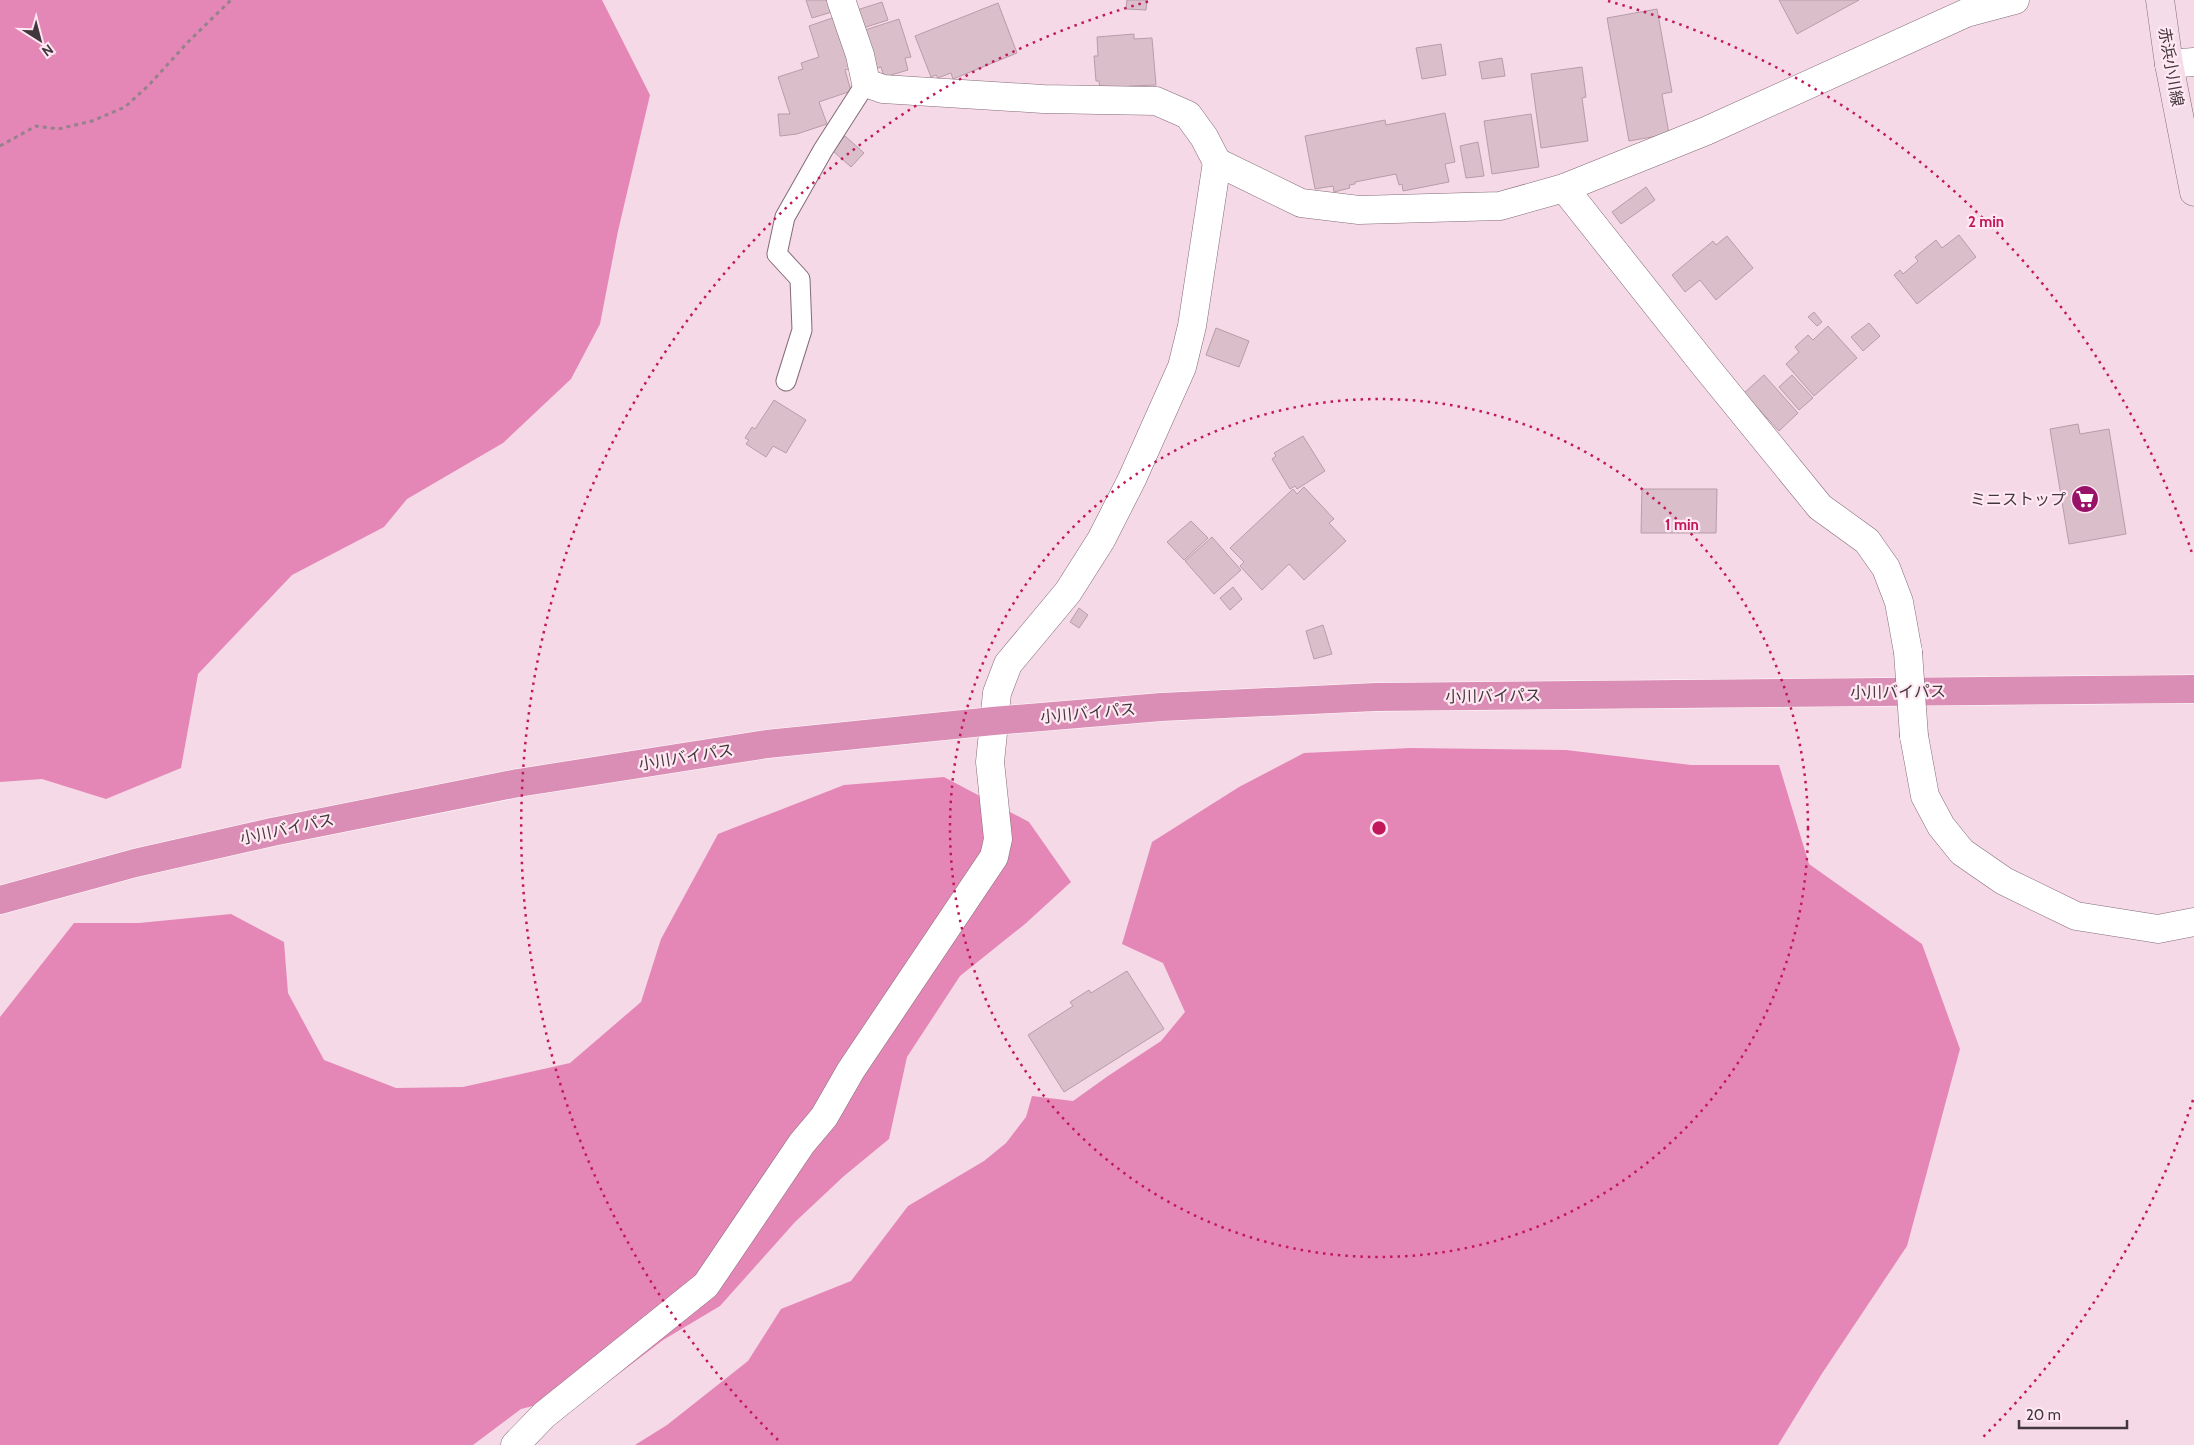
<svg xmlns="http://www.w3.org/2000/svg" width="2194" height="1445" font-family="Cabin,'Noto Sans JP',sans-serif">
<style>
.forest{fill:#e487b7}
.building{fill:#dabfcb;stroke:#b89da9}
.lines{fill:none;stroke-linecap:round;stroke-linejoin:round}
.lane-casing{stroke:#846b77;stroke-width:21}
.street-casing{stroke:#846b77;stroke-width:29}
.secondary-casing{stroke:#846b77;stroke-width:29}
.highway-casing{stroke:#fff;stroke-width:29}
.path{stroke:#95828b;stroke-width:3;stroke-dasharray:4 4;stroke-linecap:butt}
.lane{stroke:#fff;stroke-width:19}
.street{stroke:#fff;stroke-width:28}
.secondary{stroke:#f4dde9;stroke-width:28}
.highway{stroke:#db8eb5;stroke-width:28}
.street-bridge-casing{stroke:#846b77;stroke-width:29;stroke-linecap:butt}
.street-bridge{stroke:#fff;stroke-width:28}
.ring{fill:none;stroke:#c2185b;stroke-width:2.5;stroke-dasharray:2.5 5}
.labels{text-anchor:middle;dominant-baseline:central;stroke-width:4.5;stroke-linejoin:round;paint-order:stroke}
.street-label{font-size:16px;fill:#42373c;stroke:#ffe8f2}
.poi-label{font-size:16px;fill:#42373c;stroke:#ffe8f2;text-anchor:end}
.centre{fill:#c2185b;stroke:#ffe8f2;stroke-width:2.5}
.ring-label{font-size:15px;text-anchor:middle;font-weight:bold;fill:#c2185b;stroke:#ffe8f2;stroke-width:4.5;stroke-linejoin:round;paint-order:stroke}
</style>
<rect width="100%" height="100%" fill="#f5d9e6"/>
<g class="forest">
<polygon points="0,0 602,0 650,95 618,231 600,324 571,379 503,443 407,499 384,527 292,575 198,674 181,768 106,799 42,779 0,782"/>
<polygon points="1411,748 1566,750 1691,765 1779,765 1809,864 1922,944 1960,1049 1907,1246 1821,1375 1778,1445 635,1445 667,1425 748,1361 781,1309 851,1281 908,1206 984,1161 1006,1143 1026,1117 1032,1096 1073,1101 1108,1076 1161,1041 1185,1012 1163,963 1122,944 1152,842 1239,787 1304,753"/>
<polygon points="944,777 1029,822 1071,882 1025,924 960,976 907,1057 889,1139 844,1176 795,1222 720,1306 663,1340 599,1389 521,1409 473,1445 0,1445 0,1017 74,923 139,923 231,914 284,942 288,993 324,1060 396,1088 463,1087 570,1063 641,1002 661,939 718,834 844,785"/>
</g>
<g class="building">
<polygon points="806,0 831,0 835,11 812,18"/>
<polygon points="1127,0 1147,0 1146,10 1126,9"/>
<polygon points="1779,0 1859,0 1797,34"/>
<polygon points="882,2 888,20 863,28 857,10"/>
<polygon points="998,3 1017,53 953,79 951,73 938,78 936,75 931,77 915,36"/>
<polygon points="1657,9 1672,92 1662,94 1669,134 1629,141 1607,18"/>
<polygon points="838,16 852,68 845,70 851,91 819,102 827,124 797,134 780,136 778,114 790,114 778,77 803,69 801,63 819,57 809,26"/>
<polygon points="899,19 911,57 905,58 908,70 884,77 881,67 874,69 862,31"/>
<polygon points="1134,34 1134,39 1152,38 1156,85 1129,86 1129,90 1100,88 1099,81 1096,81 1094,56 1098,56 1097,37"/>
<polygon points="1441,44 1446,75 1422,79 1416,48"/>
<polygon points="1502,58 1505,76 1482,79 1479,62"/>
<polygon points="1582,67 1586,97 1582,98 1588,141 1541,148 1531,74"/>
<polygon points="1445,113 1455,162 1445,164 1449,182 1403,191 1402,184 1399,185 1396,174 1355,182 1355,184 1349,185 1350,188 1334,192 1333,186 1315,189 1305,136 1385,120 1386,125"/>
<polygon points="1531,114 1539,167 1492,174 1484,121"/>
<polygon points="845,136 864,153 851,167 833,151"/>
<polygon points="1478,142 1484,176 1466,178 1460,146"/>
<polygon points="1646,187 1655,200 1621,224 1612,212"/>
<polygon points="1959,235 1976,257 1917,304 1894,275 1900,270 1903,274 1918,261 1915,257 1936,240 1942,248"/>
<polygon points="1727,236 1753,268 1716,300 1700,280 1685,292 1672,275 1713,241 1716,245"/>
<polygon points="1814,312 1822,322 1817,326 1808,317"/>
<polygon points="1869,323 1880,336 1863,351 1851,337"/>
<polygon points="1828,326 1857,358 1814,396 1786,364 1799,352 1795,347 1808,335 1813,340"/>
<polygon points="1216,328 1249,341 1239,367 1206,355"/>
<polygon points="1764,375 1798,413 1779,431 1744,393"/>
<polygon points="1792,375 1813,398 1799,410 1779,387"/>
<polygon points="774,400 806,420 786,453 773,446 766,457 746,444 749,440 745,438 752,427 755,429"/>
<polygon points="2078,424 2080,434 2109,429 2126,534 2069,544 2050,429"/>
<polygon points="1303,436 1325,471 1297,489 1295,486 1290,489 1272,459 1276,456 1274,453"/>
<polygon points="1304,487 1334,519 1329,523 1346,541 1304,580 1289,564 1262,590 1240,566 1244,562 1230,548 1293,489 1297,494"/>
<polygon points="1642,489 1717,489 1716,533 1641,533"/>
<polygon points="1191,521 1208,538 1184,560 1167,542"/>
<polygon points="1212,537 1241,570 1214,594 1185,561"/>
<polygon points="1233,587 1242,599 1230,610 1220,598"/>
<polygon points="1079,608 1088,615 1079,628 1070,622"/>
<polygon points="1323,625 1332,654 1314,659 1306,631"/>
<polygon points="1127,971 1164,1029 1064,1092 1028,1035 1073,1006 1070,1002 1089,990 1091,993"/>
</g>
<g class="lines">
<g class="lane-casing">
<polyline id="lane" points="786,381 802,330 800,279 777,254 785,217 823,150 866,83"/>
</g>
<g class="street-casing">
<g id="street">
<polyline points="841,0 860,55 866,83 883,89 1043,99 1156,101 1188,115 1204,137 1217,162 1301,203 1359,210 1500,206 1564,188 1706,131 1966,13 2015,0"/>
<polyline points="2169,64 2194,62"/>
<polyline points="1564,188 1706,367 1820,507 1867,541 1886,568 1899,602 1908,652"/>
<polyline points="1914,736 1925,796 1941,826 1962,852 2004,881 2076,916 2158,929 2194,922"/>
<polyline points="515,1445 544,1415 706,1285 802,1143 824,1117 851,1070 994,857 998,839 990,762 997,693 1008,664 1068,592 1101,540 1132,479 1182,367 1192,326 1217,162"/>
</g>
</g>
<g class="secondary-casing">
<polyline id="secondary" points="2160,0 2169,64 2194,192"/>
</g>
<g class="highway-casing">
<polyline id="highway" points="0,900 135,863 272,832 518,783 767,744 993,721 1161,707 1376,697 2194,689"/>
</g>
<polyline class="path" points="0,146 36,126 58,129 92,121 125,107 149,85 188,42 231,0"/>
<use href="#lane" class="lane"/>
<use href="#street" class="street"/>
<use href="#secondary" class="secondary"/>
<use href="#highway" class="highway"/>
<g class="street-bridge-casing">
<polyline id="street-bridge" points="1908,652 1914,736"/>
</g>
<use href="#street-bridge" class="street-bridge"/>
</g>
<g class="ring">
<circle cx="1379" cy="828" r="429"/>
<path d="M2193 1100A858 858 0 0 1 1980 1440M778 1440A858 858 0 0 1 1150 1M1608 1A858 858 0 0 1 2193 556"/>
</g>
<defs>
<g id="supermarket-disc" transform="scale(1.4375)"><circle r="9.5" fill="#981267" stroke="#ffe8f2"/><path d="M-6-5.5h2.5l.6 2H6L4.5 2H-2.5L-4.4-4H-6ZM-1.5 3.2a1.3 1.3 0 1 0 .1 0ZM3 3.2a1.3 1.3 0 1 0 .1 0Z" fill="#fff"/></g>
</defs>
<g fill-rule="evenodd">
<use href="#supermarket-disc" x="2085" y="499"/>
</g>
<g class="labels">
<g class="street-label">
<text transform="translate(2171 67) rotate(80)">赤浜小川線</text>
<text transform="translate(1898 692) rotate(-1)">小川バイパス</text>
<text transform="translate(1493 696) rotate(-1)">小川バイパス</text>
<text transform="translate(1088 713) rotate(-5)">小川バイパス</text>
<text transform="translate(686 757) rotate(-9)">小川バイパス</text>
<text transform="translate(287 829) rotate(-12)">小川バイパス</text>
</g>
<g class="poi-label">
<text x="2066" y="499">ミニストップ</text>
</g>
</g>
<circle cx="1379" cy="828" r="8" class="centre"/>
<g class="ring-label">
<text x="1986" y="227">2 min</text>
<text x="1682" y="530">1 min</text>
</g>
<g transform="translate(40 40) rotate(144)" stroke="#ffe8f2" stroke-width="4" paint-order="stroke">
<path d="M0-4L9 19L0 12L-9 19Z" fill="#42373c"/>
<text y="-8" font-size="14" font-weight="bold" text-anchor="middle" fill="#42373c">N</text>
</g>
<path d="M2019 1420v8h108v-8" fill="none" stroke="#42373c" stroke-width="2.5"/>
<text x="2026" y="1420" font-size="15" fill="#42373c" stroke="#ffe8f2" stroke-width="4" paint-order="stroke">20 m</text>
</svg>
